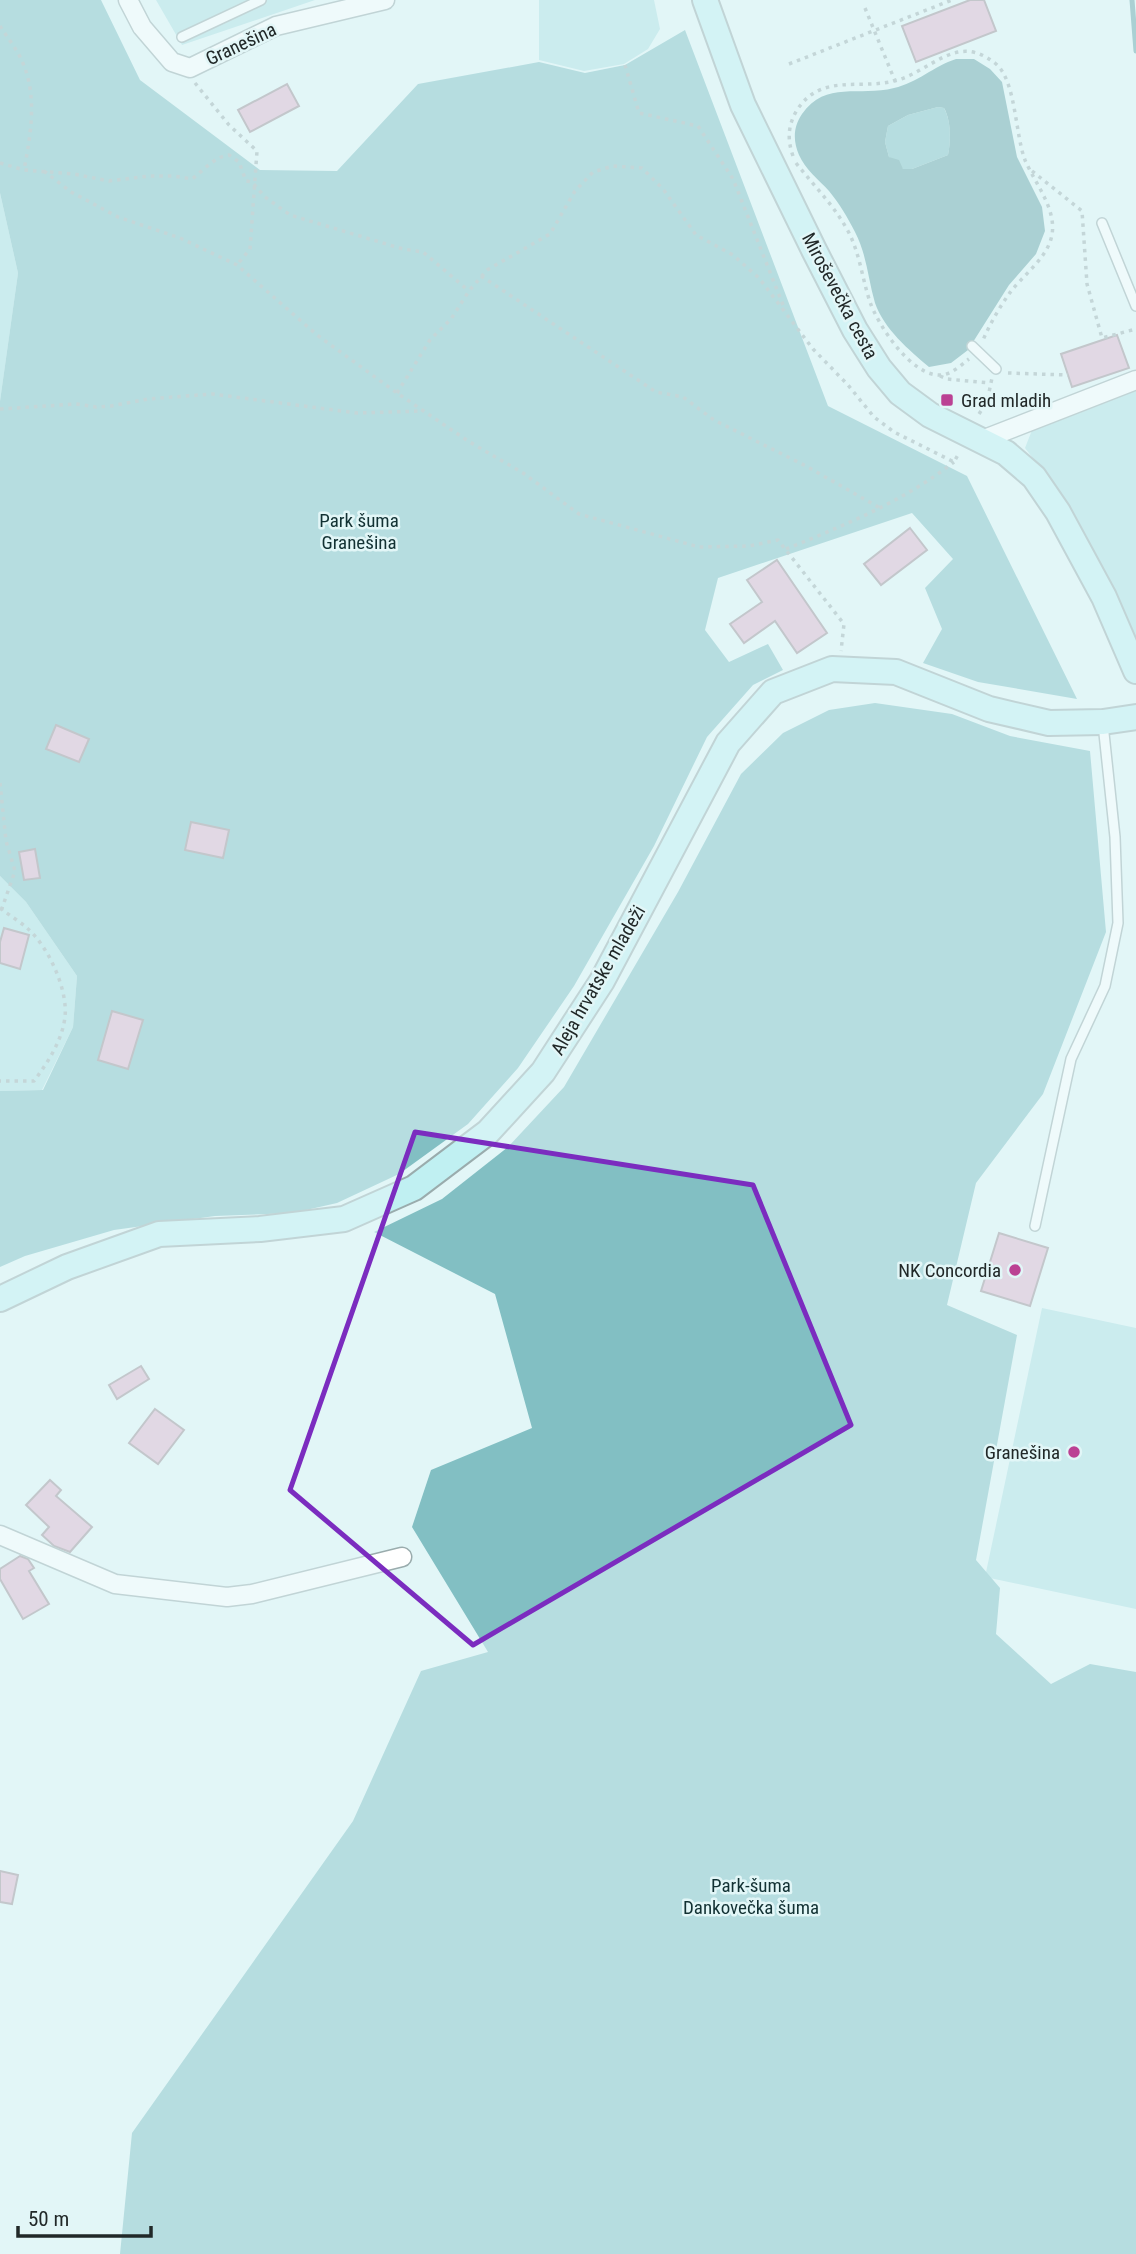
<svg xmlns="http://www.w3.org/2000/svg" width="1136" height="2254" font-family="'Roboto Condensed',sans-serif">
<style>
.green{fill:#b0dfe2}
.forest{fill:#82bfc3}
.water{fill:#66a3a6;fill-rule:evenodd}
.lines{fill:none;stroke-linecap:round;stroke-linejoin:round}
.stream{stroke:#66a3a6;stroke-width:5}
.building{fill:#e1b3cd;stroke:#9d8e96;stroke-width:2}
.lane-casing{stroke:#9aacad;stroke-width:12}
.street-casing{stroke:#9aacad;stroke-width:21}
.secondary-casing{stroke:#9aacad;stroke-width:28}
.path{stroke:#a0b0b1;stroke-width:3.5;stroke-dasharray:3.5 5;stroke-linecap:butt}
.lane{stroke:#fff;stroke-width:9}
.street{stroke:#fff;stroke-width:18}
.secondary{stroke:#c0f0f2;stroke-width:24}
.marked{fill:none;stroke:#7b2cbf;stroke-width:5;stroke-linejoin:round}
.poi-dot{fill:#bb4193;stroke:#e2f6f7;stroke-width:2.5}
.labels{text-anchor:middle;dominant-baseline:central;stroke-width:5;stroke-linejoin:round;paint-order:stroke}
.street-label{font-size:19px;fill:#212828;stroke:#e2f6f7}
.poi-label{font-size:19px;fill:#212828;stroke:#e2f6f7;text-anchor:end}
.park-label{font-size:19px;fill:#123133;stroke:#e2f6f7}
</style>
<rect width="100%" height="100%" fill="#e2f6f7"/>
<g class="green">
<polygon points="156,0 315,0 182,45"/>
<polygon points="539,0 654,0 660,29 648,49 624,64 584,71 539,60"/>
<polygon points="0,193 18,273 0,401"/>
<polygon points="1136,388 1136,648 1064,498 1025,448 1034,425"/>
<polygon points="0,876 26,902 77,976 73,1027 42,1090 0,1091"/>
<polygon points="1042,1308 1136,1328 1136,1609 985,1577"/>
</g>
<g class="forest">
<polygon points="0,0 101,0 140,80 260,170 337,171 418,84 539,62 585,73 625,65 685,30 828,406 967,476 1077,699 978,682 923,663 942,629 925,588 953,559 912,513 718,578 705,630 729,662 768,644 783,670 753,685 707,737 654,846 574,986 518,1068 468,1124 399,1174 337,1203 293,1213 215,1216 114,1230 25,1256 0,1267 0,1091 43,1090 73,1027 77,976 26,902 0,876 0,401 18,273 0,193"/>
<path d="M 938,107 L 944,108 C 951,120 951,141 948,155 L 912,169 L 903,169 L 889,157 L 885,142 L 888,126 L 908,115 Z"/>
<polygon points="875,703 952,714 1010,736 1090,751 1106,932 1043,1094 976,1183 947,1305 1017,1335 976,1560 1000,1588 996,1634 1051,1684 1090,1664 1136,1672 1136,2254 120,2254 132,2133 353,1821 421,1671 488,1652 412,1527 431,1470 532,1428 495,1294 374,1232 442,1199 508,1147 564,1087 678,892 741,774 783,733 829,710"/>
</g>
<path class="water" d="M 956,59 L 974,59 L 990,69 L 1002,82 L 1017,157 L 1042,207 L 1045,231 L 1036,254 L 1009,285 L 968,350 L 951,363 L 929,367 C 909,350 884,329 875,303 C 868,279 867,255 855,232 C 848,218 839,203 829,191 C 819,180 805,169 799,155 C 793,141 793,127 802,114 C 826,80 859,97 894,88 C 917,83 934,66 956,59 ZM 938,107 L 944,108 C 951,120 951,141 948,155 L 912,169 L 903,169 L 899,160 L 889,157 L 885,142 L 888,126 L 908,115 Z"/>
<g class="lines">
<polyline class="stream" points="1132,0 1136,51"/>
</g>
<g class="building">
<polygon points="970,0 984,0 996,31 916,62 902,26"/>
<polygon points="287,84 299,106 250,132 238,110"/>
<polygon points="1117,335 1129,368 1072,387 1061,354"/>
<polygon points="910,528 927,550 881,585 864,564"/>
<polygon points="777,560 827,633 797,653 775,621 744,643 730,624 762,602 747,580"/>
<polygon points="56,725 89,739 79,762 46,749"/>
<polygon points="191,822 229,830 223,858 185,850"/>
<polygon points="35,849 40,878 24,880 19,852"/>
<polygon points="4,928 29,935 20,969 0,963 0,942"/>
<polygon points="112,1011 143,1020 128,1069 98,1060"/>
<polygon points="999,1233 1048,1248 1030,1306 981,1291"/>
<polygon points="141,1366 149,1379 117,1399 109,1385"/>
<polygon points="155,1409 184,1430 158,1464 129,1443"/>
<polygon points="50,1480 61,1490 56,1496 92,1527 70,1552 54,1546 42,1535 49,1527 26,1505"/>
<polygon points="20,1556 28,1559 34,1568 29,1571 49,1604 23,1619 0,1579 0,1569"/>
<polygon points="0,1871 18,1875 12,1904 0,1902"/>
</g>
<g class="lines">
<g class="lane-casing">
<g id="lane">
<polyline points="182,37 261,0"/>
<polyline points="1102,223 1136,306"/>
<polyline points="972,346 996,369"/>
<polyline points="1035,1226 1071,1059 1105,986 1118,923 1115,837 1103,724"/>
</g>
</g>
<g class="street-casing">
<g id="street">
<polyline points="128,0 142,27 172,62 190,68 276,26 385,0"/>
<polyline points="982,440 1136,380"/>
<polyline points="0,1535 115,1584 227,1597 252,1594 402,1557"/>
</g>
</g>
<g class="secondary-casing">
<g id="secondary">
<polyline points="705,0 743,105 814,250 855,330 879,368 900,393 930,415 1006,453 1034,477 1058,512 1104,597 1136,671"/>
<polyline points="0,1299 67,1267 159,1234 260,1229 344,1219 414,1188 488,1132 543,1072 602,981 728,743 773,692 832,669 896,672 989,709 1049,723 1103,722 1136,717"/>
</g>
</g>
<g class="path">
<polyline points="865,8 895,81"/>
<path d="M 0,26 C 7,37 16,48 21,59 C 38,94 31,133 24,170"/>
<polyline points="789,64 952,0"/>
<polyline points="625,65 639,113 698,126 733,179 785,310"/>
<polyline points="195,83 229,125 257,151 250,249 237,265"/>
<path d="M 793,156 C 787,139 788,125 797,110 C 821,73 858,90 894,81 C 932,72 956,31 996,64 C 1016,81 1015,134 1025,160 C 1035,184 1059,211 1051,239 C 1045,260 1022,276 1009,294 C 999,308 990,324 983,340"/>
<path d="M 0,163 L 24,170 L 74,174 L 109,181 L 149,176 L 173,176 L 192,179 C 204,170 214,157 229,155 L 239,162 L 246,181 L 252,182 L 265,197 L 290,215 L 403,249 L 423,252 L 469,291"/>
<path d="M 796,163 C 814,186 833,204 848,231 C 860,254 862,278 870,302 C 878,325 912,378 942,375 C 952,374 961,365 969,359"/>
<polyline points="44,171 71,192 118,217 180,238 237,265 317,335 397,393 468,441 523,473 579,514 699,547 749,546 778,540 844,624 841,651"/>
<polyline points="1032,171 1082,211 1087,284 1102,338 1136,329"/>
<polyline points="481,276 656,392 683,397 714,420 806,466 880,508"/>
<polyline points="1008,373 1068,375"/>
<polyline points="940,376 947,379 990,383"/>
<polyline points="397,393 430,340 451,319 469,291 487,270 550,234 575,191 593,172 613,166 642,168 663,189 696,235 733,255 759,278 813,349 848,385 874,417 894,432 954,462 959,453"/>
<polyline points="0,409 76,404 96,407 111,406 148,399 212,394 357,413 421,411"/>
<polyline points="979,414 987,402 992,378"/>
<path d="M 786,549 C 845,525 904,501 954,462"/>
<polyline points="0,783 6,841 15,871 0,914"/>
<path d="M 0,908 C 9,915 19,921 27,928 C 48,946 68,989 65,1017 C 62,1041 48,1062 34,1081 L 0,1081"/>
</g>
<use href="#lane" class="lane"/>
<use href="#street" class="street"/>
<use href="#secondary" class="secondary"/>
</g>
<path d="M0 0H1136V2254H0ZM 415,1132 L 753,1185 L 851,1425 L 473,1645 L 290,1490 Z" fill="#e2f6f7" fill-opacity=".55" fill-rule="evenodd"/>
<path class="marked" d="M 415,1132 L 753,1185 L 851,1425 L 473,1645 L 290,1490 Z"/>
<g class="poi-dot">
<rect x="940" y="393" width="14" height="14" rx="3.5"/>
<circle cx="1015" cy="1270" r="7"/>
<circle cx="1074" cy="1452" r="7"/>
</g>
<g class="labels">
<g class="street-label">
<text transform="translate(241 44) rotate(-25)">Granešina</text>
<text transform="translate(840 296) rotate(62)">Miroševečka cesta</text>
<text transform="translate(598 980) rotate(-60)">Aleja hrvatske mladeži</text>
</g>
<g class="poi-label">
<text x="961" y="400" text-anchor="start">Grad mladih</text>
<text x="1001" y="1270">NK Concordia</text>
<text x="1060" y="1452">Granešina</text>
</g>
<g class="park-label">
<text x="359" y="520">Park šuma<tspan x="359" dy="22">Granešina</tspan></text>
<text x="751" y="1885">Park-šuma<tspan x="751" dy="22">Dankovečka šuma</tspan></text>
</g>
</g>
<path d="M18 2226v10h133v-10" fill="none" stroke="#212828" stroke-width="3.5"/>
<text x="28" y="2226" font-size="21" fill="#212828" stroke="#e2f6f7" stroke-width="5" paint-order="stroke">50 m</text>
</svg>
